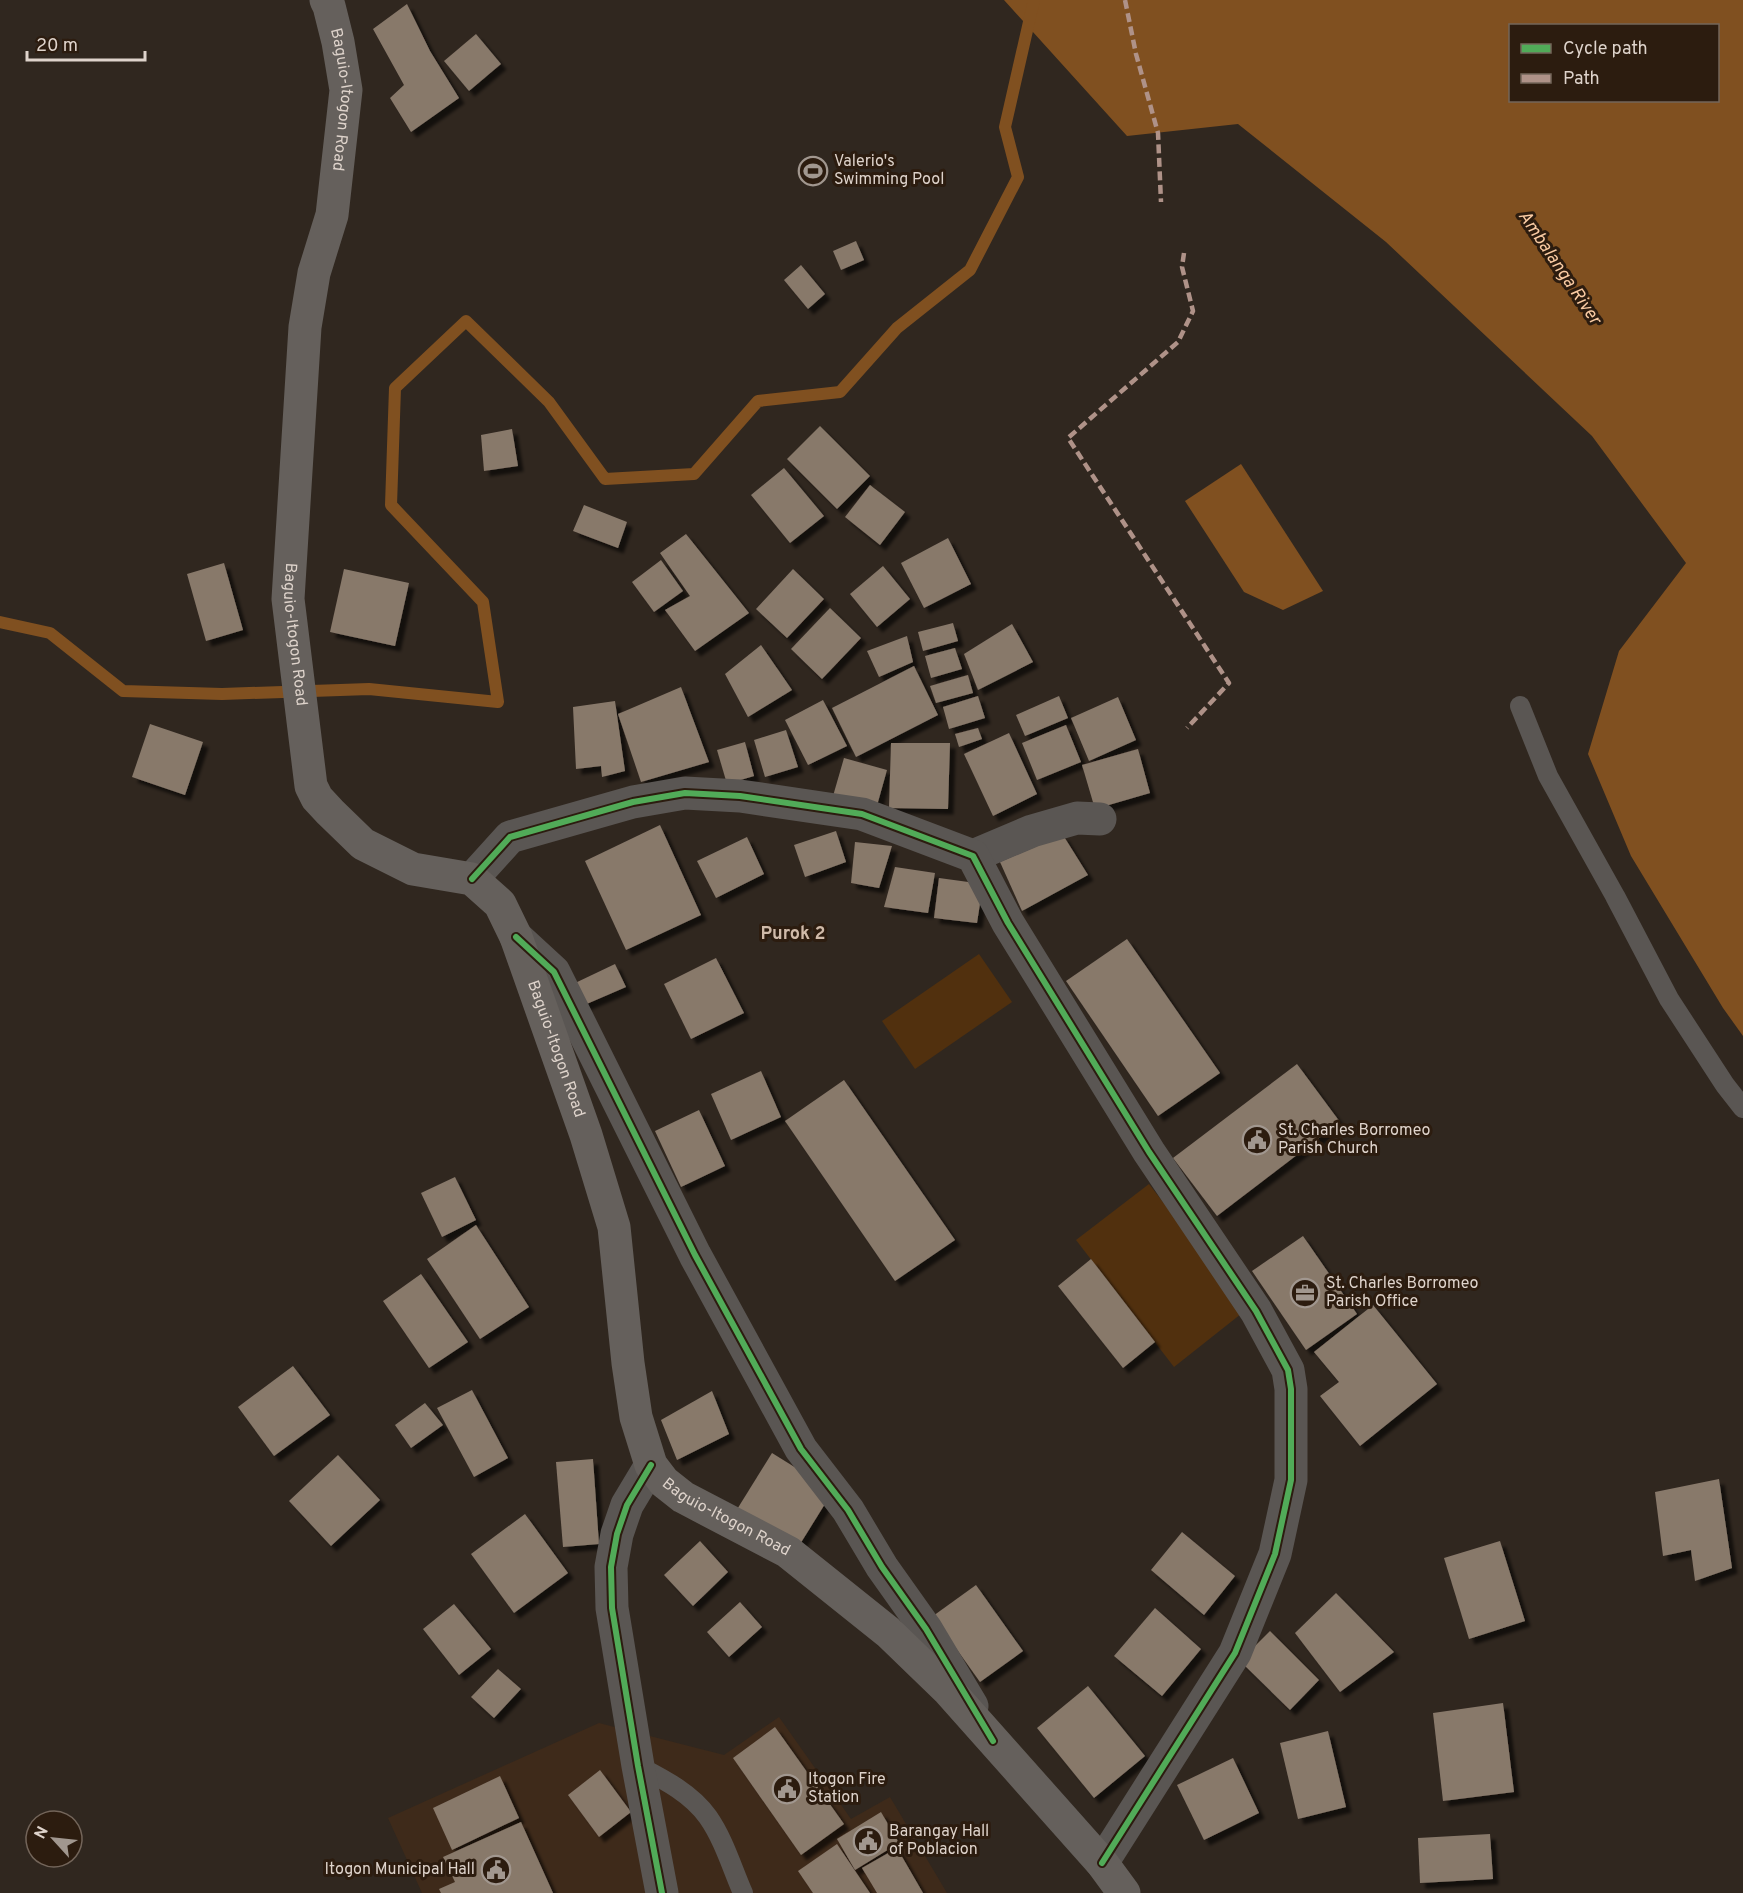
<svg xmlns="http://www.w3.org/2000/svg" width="1743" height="1893" font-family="Overpass,sans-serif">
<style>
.built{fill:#3e2a1a}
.green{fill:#51300e}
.water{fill:#805020;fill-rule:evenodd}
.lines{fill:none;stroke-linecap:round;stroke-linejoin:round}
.stream{stroke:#805020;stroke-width:12}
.building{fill:#88796b;filter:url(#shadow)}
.lane{stroke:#5a5653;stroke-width:20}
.street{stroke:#5a5653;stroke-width:33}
.secondary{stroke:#65605c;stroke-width:33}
.quiet{stroke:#af9288;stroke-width:4.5;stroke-dasharray:9 4.5;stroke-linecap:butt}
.cycleway-casing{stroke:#2c1c0f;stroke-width:10}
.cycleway{stroke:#51ab58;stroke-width:6}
.labels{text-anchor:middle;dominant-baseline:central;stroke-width:6;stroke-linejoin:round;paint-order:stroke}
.street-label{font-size:16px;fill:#ded3cb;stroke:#2c1c0f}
.poi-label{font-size:16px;fill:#ded3cb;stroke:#2c1c0f;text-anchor:start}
.water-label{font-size:18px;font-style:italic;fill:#facba3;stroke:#2c1c0f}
.neighbourhood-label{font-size:18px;font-weight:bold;fill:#cfbaa9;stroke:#2c1c0f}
</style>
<defs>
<filter id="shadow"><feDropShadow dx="5.5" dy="5.5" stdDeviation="1.5" flood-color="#0009"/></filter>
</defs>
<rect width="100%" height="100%" fill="#30271f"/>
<polygon class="built" points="779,1717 851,1819 890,1797 947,1893 422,1893 388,1818 599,1723 724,1755"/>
<g class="green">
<polygon points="979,954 1012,1002 915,1069 882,1021"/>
<polygon points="1149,1184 1246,1310 1174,1367 1076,1240"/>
</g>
<g class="water">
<path d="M 1004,0 L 1743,0 L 1743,1036 L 1723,1008 L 1631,856 L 1588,754 L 1619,651 L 1686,563 L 1592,436 L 1386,242 L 1238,124 L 1127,136 ZM 1510,26 L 1718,26 L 1718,100 L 1510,100 Z"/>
<polygon points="1241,464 1323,591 1283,610 1244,592 1185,501"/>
</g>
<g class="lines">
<polyline class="stream" points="0,622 50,633 123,691 222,694 369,689 498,702 483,602 391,505 395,388 466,321 549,402 605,479 694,474 758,401 840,392 897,328 970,270 1018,177 1005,127 1034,0"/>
</g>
<g class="building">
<polygon points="407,4 430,51 459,98 411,132 390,98 404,85 373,29"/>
<polygon points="476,34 501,64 469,91 444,61"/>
<polygon points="856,241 864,260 841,270 833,251"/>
<polygon points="801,265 825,294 808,309 784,280"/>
<polygon points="820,426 870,476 837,509 787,459"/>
<polygon points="512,429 518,466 484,471 481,435"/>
<polygon points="784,468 824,516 790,543 751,495"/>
<polygon points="870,485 905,512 880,545 845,517"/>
<polygon points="584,505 627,522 618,548 573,531"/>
<polygon points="686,534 749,613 695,651 665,610 690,596 660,553"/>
<polygon points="948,538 971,584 924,608 901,563"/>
<polygon points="661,560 683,591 654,612 632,582"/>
<polygon points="224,563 243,630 206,641 187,574"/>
<polygon points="883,566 910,599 877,627 850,594"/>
<polygon points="344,569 409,583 395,646 330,632"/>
<polygon points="793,569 824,599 787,638 756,609"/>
<polygon points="830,608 861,638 822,679 791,649"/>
<polygon points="953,623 958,641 923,651 918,632"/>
<polygon points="1012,624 1033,662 978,690 964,654"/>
<polygon points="907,636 913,662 879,677 867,651"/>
<polygon points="761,645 792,690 748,717 725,674"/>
<polygon points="955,648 962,669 931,678 925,656"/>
<polygon points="914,666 938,715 856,757 832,708"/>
<polygon points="968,675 973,693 936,703 930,686"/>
<polygon points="681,687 709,762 641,782 618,714"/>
<polygon points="978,696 985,718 949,729 943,707"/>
<polygon points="1059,696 1068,718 1025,736 1016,715"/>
<polygon points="1118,697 1136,740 1089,761 1071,718"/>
<polygon points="823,700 847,746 808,765 785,720"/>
<polygon points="615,701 625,771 602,777 601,766 576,769 573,707"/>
<polygon points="150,724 203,742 185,795 132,777"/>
<polygon points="1066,725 1081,762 1037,780 1022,743"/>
<polygon points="978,728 982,739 959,747 955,734"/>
<polygon points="786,730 798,767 765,777 754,740"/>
<polygon points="1009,733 1037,794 993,816 964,754"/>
<polygon points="745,742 754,776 727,784 717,750"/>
<polygon points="891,743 950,743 948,809 889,808"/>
<polygon points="1138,749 1150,793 1095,809 1082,765"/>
<polygon points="844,758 887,770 876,809 833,796"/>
<polygon points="660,825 701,915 626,950 585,861"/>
<polygon points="836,831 846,862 805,877 794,845"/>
<polygon points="1063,835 1088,875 1022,911 1000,862"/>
<polygon points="747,837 764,874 716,898 697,861"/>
<polygon points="855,842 892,846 879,888 851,883"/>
<polygon points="895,867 935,873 928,913 884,907"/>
<polygon points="939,878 983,884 977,923 934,918"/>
<polygon points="1127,939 1220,1073 1158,1116 1066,981"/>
<polygon points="716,958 744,1013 691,1039 664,984"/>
<polygon points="615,964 626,987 582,1006 573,984"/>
<polygon points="1297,1064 1340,1122 1217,1216 1173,1158"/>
<polygon points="761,1071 781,1117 731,1140 711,1094"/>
<polygon points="844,1080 955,1240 895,1281 785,1121"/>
<polygon points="699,1110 725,1166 681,1187 655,1131"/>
<polygon points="455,1177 476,1220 442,1237 421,1193"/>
<polygon points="476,1225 529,1307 480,1339 427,1259"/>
<polygon points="1303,1236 1357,1314 1306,1350 1252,1271"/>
<polygon points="1091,1259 1155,1342 1123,1368 1058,1286"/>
<polygon points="421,1274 468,1342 429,1368 383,1301"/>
<polygon points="1373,1305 1437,1384 1360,1446 1320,1396 1339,1382 1314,1352"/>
<polygon points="293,1366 330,1415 274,1456 238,1407"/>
<polygon points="472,1390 508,1458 474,1477 437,1408"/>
<polygon points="712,1391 729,1434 677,1460 661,1420"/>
<polygon points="425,1403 443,1425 411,1448 395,1425"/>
<polygon points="772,1453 833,1491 797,1549 736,1511"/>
<polygon points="338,1455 380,1500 331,1546 289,1501"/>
<polygon points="593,1459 599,1544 563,1547 556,1462"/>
<polygon points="1719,1479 1732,1568 1695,1581 1691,1550 1663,1556 1655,1492"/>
<polygon points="525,1514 568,1573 514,1613 471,1554"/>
<polygon points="1182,1532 1235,1576 1204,1615 1151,1570"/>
<polygon points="700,1541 728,1572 693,1606 664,1575"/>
<polygon points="1500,1541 1525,1621 1469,1639 1444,1558"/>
<polygon points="976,1585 1023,1651 980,1682 933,1616"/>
<polygon points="1336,1593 1394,1652 1340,1692 1295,1633"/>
<polygon points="740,1602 762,1627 729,1657 707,1632"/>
<polygon points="454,1604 491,1649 459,1675 423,1629"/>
<polygon points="1155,1608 1201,1649 1162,1696 1114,1656"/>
<polygon points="1270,1631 1319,1680 1290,1710 1240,1661"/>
<polygon points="498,1669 521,1689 494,1718 471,1697"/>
<polygon points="1088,1686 1145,1756 1094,1798 1037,1728"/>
<polygon points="1503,1703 1514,1792 1443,1801 1433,1713"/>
<polygon points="775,1727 844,1824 801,1855 733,1758"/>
<polygon points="1328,1731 1346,1807 1298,1819 1280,1743"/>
<polygon points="1233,1758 1259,1813 1204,1840 1177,1785"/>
<polygon points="600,1770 631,1812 599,1837 568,1795"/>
<polygon points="500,1776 519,1818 452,1850 433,1808"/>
<polygon points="881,1812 899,1843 855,1870 837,1839"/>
<polygon points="521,1822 553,1893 441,1893 439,1889 455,1882 443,1857"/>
<polygon points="1490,1834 1493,1879 1420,1883 1418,1838"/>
<polygon points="837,1844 870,1893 813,1893 798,1871"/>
<polygon points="897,1848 923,1893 877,1893 862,1868"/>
</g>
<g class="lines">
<g class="lane">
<polyline points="1520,706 1548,776 1615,896 1669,999 1725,1085 1743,1108"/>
<path d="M 638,1766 C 663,1779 691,1793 708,1817 C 724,1840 732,1868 743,1893"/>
</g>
<g class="street">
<polyline points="973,856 1032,831 1077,818 1100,819"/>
<polyline points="472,879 510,837 633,802 685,793 740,796 862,814 973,856 1008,923 1149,1152 1256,1311 1288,1370 1291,1389 1291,1480 1275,1554 1235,1653 1102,1863"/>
<polyline points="516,937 554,972 695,1255 801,1449 848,1510 882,1567 926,1629 972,1706"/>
<polyline points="651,1465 627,1505 617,1534 611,1567 612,1608 638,1766 662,1893"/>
</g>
<path class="secondary" id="s1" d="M 326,0 L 329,6 L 338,42 L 346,90 L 332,215 L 314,273 L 305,327 L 288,599 L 311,786 L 317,798 L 330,812 L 363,844 L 413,869 L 472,879 L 500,904 L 516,937 L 586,1135 L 614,1227 L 628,1363 L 636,1417 L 651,1465 L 664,1482 L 683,1497 L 788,1552 L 888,1632 L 949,1691 L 1102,1863 L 1124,1893"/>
<g class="quiet">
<polyline points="1125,0 1136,54 1158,133 1161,202"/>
<polyline points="1184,253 1182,267 1193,311 1178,342 1068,438 1229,683 1187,728"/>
</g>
<g class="cycleway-casing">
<g id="cycleway">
<polyline points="472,879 510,837 633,802 685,793 740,796 862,814 973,856 1008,923 1149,1152 1256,1311 1288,1370 1291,1389 1291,1480 1275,1554 1235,1653 1102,1863"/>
<polyline points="516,937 554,972 695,1255 801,1449 848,1510 882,1567 926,1629 993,1741"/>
<polyline points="651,1465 627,1505 617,1534 611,1567 612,1608 638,1766 662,1893"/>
</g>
</g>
<use href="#cycleway" class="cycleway"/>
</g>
<defs>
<g id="stadium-ring" transform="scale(1.5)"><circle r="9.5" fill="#2c1c0f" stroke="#a1978f" stroke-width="1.5"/><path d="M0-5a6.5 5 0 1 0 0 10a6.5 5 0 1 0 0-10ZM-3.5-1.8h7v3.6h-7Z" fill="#a1978f"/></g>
<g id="civic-ring" transform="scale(1.5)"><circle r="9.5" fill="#2c1c0f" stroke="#a1978f" stroke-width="1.5"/><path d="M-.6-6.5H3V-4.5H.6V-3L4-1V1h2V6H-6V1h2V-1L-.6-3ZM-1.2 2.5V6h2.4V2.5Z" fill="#a1978f"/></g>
<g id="office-ring" transform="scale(1.5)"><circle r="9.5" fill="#2c1c0f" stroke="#a1978f" stroke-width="1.5"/><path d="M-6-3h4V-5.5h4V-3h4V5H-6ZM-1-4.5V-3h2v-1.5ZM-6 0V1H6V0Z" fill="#a1978f"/></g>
</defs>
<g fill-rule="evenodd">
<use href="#stadium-ring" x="813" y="171"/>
<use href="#civic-ring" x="1257" y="1140"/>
<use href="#office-ring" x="1305" y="1293"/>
<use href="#civic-ring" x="787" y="1789"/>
<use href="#civic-ring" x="868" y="1841"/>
<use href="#civic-ring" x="496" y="1870"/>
</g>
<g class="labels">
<g class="street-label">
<text stroke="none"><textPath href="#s1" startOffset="102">Baguio-Itogon Road</textPath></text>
<text stroke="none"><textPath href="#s1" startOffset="642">Baguio-Itogon Road</textPath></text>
<text stroke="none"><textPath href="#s1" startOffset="1182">Baguio-Itogon Road</textPath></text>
<text stroke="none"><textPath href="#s1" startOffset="1704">Baguio-Itogon Road</textPath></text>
</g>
<g class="poi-label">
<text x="834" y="162">Valerio's<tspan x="834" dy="18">Swimming Pool</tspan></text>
<text x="1278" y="1131">St. Charles Borromeo<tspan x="1278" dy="18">Parish Church</tspan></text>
<text x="1326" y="1284">St. Charles Borromeo<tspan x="1326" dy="18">Parish Office</tspan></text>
<text x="808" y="1780">Itogon Fire<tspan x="808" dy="18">Station</tspan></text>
<text x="889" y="1832">Barangay Hall<tspan x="889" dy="18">of Poblacion</tspan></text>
<text x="475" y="1870" text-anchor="end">Itogon Municipal Hall</text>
</g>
<g class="water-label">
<text transform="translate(1559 268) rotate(56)">Ambalanga River</text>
</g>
<g class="neighbourhood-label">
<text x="793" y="934">Purok 2</text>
</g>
</g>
<rect x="1509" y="24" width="210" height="78" fill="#2c1c0f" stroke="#73655a" stroke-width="1.5"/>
<rect x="1521" y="44" width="30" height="9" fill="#51ab58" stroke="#73655a" stroke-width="1.5"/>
<text x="1563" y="54" font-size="18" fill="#ded3cb">Cycle path</text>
<rect x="1521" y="74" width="30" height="9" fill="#af9288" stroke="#73655a" stroke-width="1.5"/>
<text x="1563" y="84" font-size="18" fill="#ded3cb">Path</text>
<g transform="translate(54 1839) rotate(297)"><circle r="28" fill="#2c1c0f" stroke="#73655a" stroke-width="1.5"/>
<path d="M0-4.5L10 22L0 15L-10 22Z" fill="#a1978f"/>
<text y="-9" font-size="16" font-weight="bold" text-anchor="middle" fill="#ded3cb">N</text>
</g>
<path d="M27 51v9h118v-9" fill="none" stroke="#ded3cb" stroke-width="3"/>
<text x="36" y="51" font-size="18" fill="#ded3cb" stroke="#2c1c0f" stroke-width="4.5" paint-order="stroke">20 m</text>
</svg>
